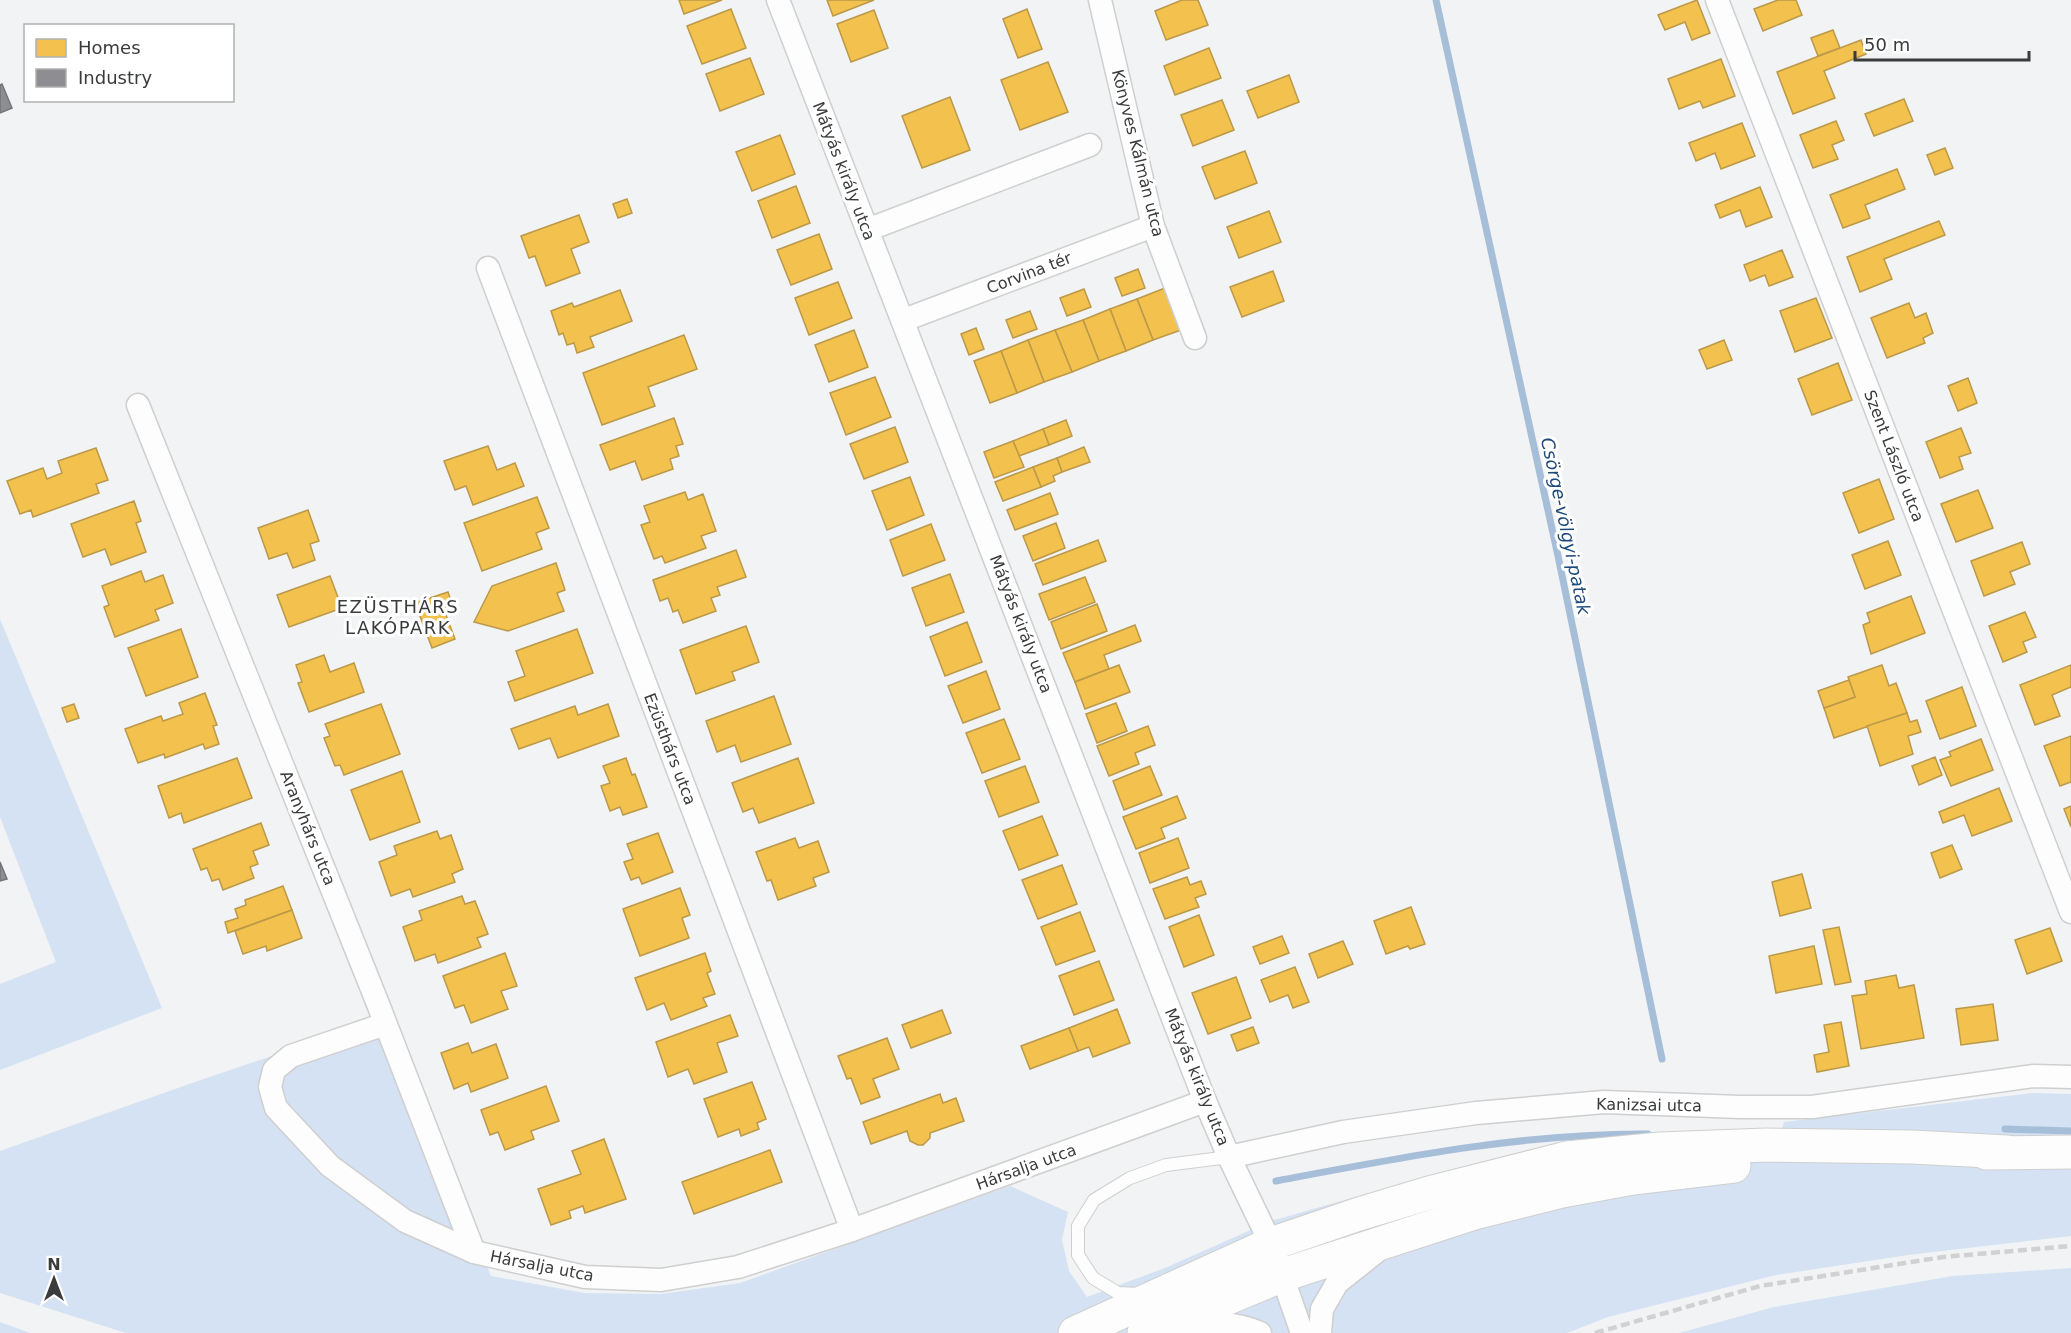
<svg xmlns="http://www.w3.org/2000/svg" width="2071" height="1333" font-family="'DejaVu Sans',sans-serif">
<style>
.green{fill:#d4e2f3}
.homes{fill:#f2c14e;stroke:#bb9949;stroke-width:1.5}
.industry{fill:#8d8d92;stroke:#747478;stroke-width:1.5}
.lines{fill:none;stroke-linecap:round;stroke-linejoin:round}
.stream{stroke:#a7bed9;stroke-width:7}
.service-casing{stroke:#cfcfd0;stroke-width:14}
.minor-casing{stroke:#cfcfd0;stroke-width:25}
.primary-casing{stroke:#cfcfd0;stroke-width:35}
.service{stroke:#fdfdfd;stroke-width:12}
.minor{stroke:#fdfdfd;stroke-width:22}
.primary{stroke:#fdfdfd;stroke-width:33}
.rail{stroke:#d0d1d1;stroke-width:4.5;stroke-dasharray:9 4.5;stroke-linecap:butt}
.labels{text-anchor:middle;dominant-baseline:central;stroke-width:6;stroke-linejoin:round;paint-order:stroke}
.street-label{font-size:16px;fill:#3a3b3c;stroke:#fff}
.water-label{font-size:18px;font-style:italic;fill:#1d4a7b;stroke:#fff}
.neighbourhood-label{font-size:18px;letter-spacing:1.5px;fill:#3a3b3c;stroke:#fff}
</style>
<rect width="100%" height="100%" fill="#f1f3f4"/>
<g class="green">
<polygon points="0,619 162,1008 0,1070 0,984 56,962 0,817"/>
<polygon points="389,1016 491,1276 584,1293 661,1294 740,1283 1010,1186 1068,1212 1062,1240 1069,1271 1087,1297 1165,1268 1271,1221 1373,1192 1529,1153 1779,1137 1784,1122 2033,1093 2071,1094 2071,1236 1908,1255 1776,1275 1608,1317 1567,1333 126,1333 0,1293 0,1151 192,1083"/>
<polygon points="2071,1268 2071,1333 1679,1333 1774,1307 1953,1276"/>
<polygon points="0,1322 30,1333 0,1333"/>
</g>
<g class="homes">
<polygon points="679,0 722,0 684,14"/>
<polygon points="827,0 874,0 833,16"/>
<polygon points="1182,0 1198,0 1208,25 1166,40 1155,11"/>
<polygon points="1697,0 1710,33 1692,40 1685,22 1665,30 1658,15"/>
<polygon points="1778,0 1796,0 1802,15 1763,31 1754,9"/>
<polygon points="731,9 746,48 702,64 687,26"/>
<polygon points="1027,9 1042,49 1018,58 1003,19"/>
<polygon points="874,10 888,48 851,62 837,24"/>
<polygon points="1833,30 1840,48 1818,56 1811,38"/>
<polygon points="1861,40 1866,54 1824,71 1835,98 1793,114 1777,72"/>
<polygon points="1209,48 1221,78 1175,95 1164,66"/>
<polygon points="750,58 764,94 720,111 706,74"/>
<polygon points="1721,59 1735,96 1703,108 1700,101 1679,109 1668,79"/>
<polygon points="1048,62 1068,112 1020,130 1001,80"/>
<polygon points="1289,75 1299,102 1258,118 1247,91"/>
<polygon points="950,97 970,150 922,168 902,116"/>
<polygon points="1904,99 1913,121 1874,136 1865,114"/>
<polygon points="1222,100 1234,130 1193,146 1181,115"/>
<polygon points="1836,121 1844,140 1832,145 1838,159 1813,168 1800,135"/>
<polygon points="1742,123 1755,156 1721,169 1715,153 1696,161 1689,143"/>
<polygon points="780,135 795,174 752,191 736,152"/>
<polygon points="1945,148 1953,168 1935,175 1927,155"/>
<polygon points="1245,151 1257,183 1215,199 1202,167"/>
<polygon points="1897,169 1905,189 1865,205 1870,218 1843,228 1830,195"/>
<polygon points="796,186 810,223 772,238 758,201"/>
<polygon points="1760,187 1772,217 1746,227 1740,210 1720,218 1715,205"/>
<polygon points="627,199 632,213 618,218 613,204"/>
<polygon points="1269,211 1281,242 1239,258 1227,227"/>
<polygon points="579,215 589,242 571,249 580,273 546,286 535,256 529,258 521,236"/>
<polygon points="1939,221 1945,235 1884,259 1892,279 1860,292 1847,257"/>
<polygon points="819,234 832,269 791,285 777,250"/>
<polygon points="1782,250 1793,277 1769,286 1765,275 1750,281 1744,265"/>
<polygon points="1138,269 1145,288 1122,296 1115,278"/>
<polygon points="1273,271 1284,301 1242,317 1230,287"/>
<polygon points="838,282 852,318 809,335 795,298"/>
<polygon points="1165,288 1181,330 1153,340 1137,299"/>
<polygon points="1084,289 1091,307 1067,316 1060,298"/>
<polygon points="620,290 632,321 590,337 594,347 577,353 574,343 567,345 563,333 559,335 551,311 572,303 574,307"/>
<polygon points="1816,298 1832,338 1795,352 1780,311"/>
<polygon points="1137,299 1153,340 1126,351 1110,309"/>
<polygon points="1909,303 1915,318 1926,313 1933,333 1923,338 1925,343 1887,358 1871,318"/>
<polygon points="1110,309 1126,351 1099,361 1083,320"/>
<polygon points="1030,311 1037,329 1013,338 1006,320"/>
<polygon points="1083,320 1099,361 1072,372 1055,330"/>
<polygon points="976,328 984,349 969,355 961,334"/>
<polygon points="854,330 868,367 829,382 815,345"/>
<polygon points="1055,330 1072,372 1044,382 1028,340"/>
<polygon points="684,335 697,369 648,387 655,406 602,425 583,373"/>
<polygon points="1028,340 1044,382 1017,393 1001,351"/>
<polygon points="1724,340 1732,360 1707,369 1699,350"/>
<polygon points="1001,351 1017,393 990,403 974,361"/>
<polygon points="1838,363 1852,400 1812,415 1798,379"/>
<polygon points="875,377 891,417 846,435 830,393"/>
<polygon points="1968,378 1977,403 1958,411 1948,386"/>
<polygon points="674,418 683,444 676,446 679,456 670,459 673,469 642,480 635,461 610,470 600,445"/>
<polygon points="1066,420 1072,436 1049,445 1043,429"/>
<polygon points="895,427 908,462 864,479 850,444"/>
<polygon points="1961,428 1971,453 1959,457 1963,469 1940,478 1926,442"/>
<polygon points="1043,429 1049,445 1019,456 1013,441"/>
<polygon points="1013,441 1024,467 994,478 984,452"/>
<polygon points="488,446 497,470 515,463 524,486 473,505 466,486 455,490 444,461"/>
<polygon points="1084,447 1090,462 1062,472 1057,458"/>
<polygon points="96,448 108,480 96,484 99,493 33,517 31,510 20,514 7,481 43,468 47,479 62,473 58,461"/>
<polygon points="1057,458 1062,472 1053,476 1055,481 1041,487 1033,467"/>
<polygon points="1033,467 1041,487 1003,501 995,482"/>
<polygon points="910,477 924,515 887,530 872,491"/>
<polygon points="1879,479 1894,519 1859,533 1843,493"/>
<polygon points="1978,490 1993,528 1956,542 1941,504"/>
<polygon points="685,492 688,500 703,494 716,531 701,536 706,548 665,563 662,556 654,559 641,525 650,522 644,506"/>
<polygon points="1050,493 1058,514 1015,530 1007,510"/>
<polygon points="537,497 549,528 536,533 542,549 482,571 464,523"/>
<polygon points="134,501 141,521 136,523 146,552 111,565 105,549 83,557 71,524"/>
<polygon points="308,510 319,541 310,544 315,560 293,568 287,553 269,559 258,528"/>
<polygon points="1056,523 1065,548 1033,561 1023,536"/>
<polygon points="931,524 945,560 903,576 890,540"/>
<polygon points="1098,540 1106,561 1043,585 1035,564"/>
<polygon points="1888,541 1901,575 1865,589 1852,555"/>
<polygon points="2022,542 2030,564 2010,572 2015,584 1984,596 1971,561"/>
<polygon points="736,550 746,577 717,587 720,595 711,598 716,611 683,623 678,610 673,612 668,598 660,601 653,580"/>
<polygon points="556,563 565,590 557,593 564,611 508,631 474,622 492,586"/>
<polygon points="141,571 145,582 163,575 173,603 155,610 159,620 115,637 104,607 109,605 102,586"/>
<polygon points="950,574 964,612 926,626 912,588"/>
<polygon points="330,576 342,608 289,627 277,595"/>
<polygon points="1085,577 1095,602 1049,620 1039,594"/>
<polygon points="448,592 455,612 446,615 455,639 432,648 415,603"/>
<polygon points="1911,596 1925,633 1871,654 1863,625 1870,622 1867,613"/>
<polygon points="1097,604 1107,631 1061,649 1051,622"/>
<polygon points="2025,612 2036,637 2023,642 2027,652 2003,662 1989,626"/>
<polygon points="967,622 982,662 945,676 930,637"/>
<polygon points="1135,625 1141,641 1104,655 1109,669 1075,682 1063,653"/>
<polygon points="746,626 759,662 732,672 735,680 696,694 680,650"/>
<polygon points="181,629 198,677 146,696 128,648"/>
<polygon points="577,629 593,673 515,701 508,682 525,676 516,651"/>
<polygon points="324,655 330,672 354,663 364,692 309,712 298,683 302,682 296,665"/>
<polygon points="1119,665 1130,692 1085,709 1075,682"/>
<polygon points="1882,665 1889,686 1896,683 1907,713 1834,738 1824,708 1855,697 1848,677"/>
<polygon points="2071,665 2071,687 2052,695 2060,716 2035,725 2020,685"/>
<polygon points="986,671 1000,709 963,723 948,686"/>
<polygon points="1849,680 1855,697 1824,708 1818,691"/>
<polygon points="1962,687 1976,726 1940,739 1926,701"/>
<polygon points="205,693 217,725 213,726 219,744 205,749 203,744 165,758 164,754 138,763 125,729 161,716 163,721 183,714 179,703"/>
<polygon points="774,696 791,744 741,762 735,745 717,752 706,721"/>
<polygon points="1116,703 1127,731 1097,743 1086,714"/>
<polygon points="74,704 79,718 67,722 62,708"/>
<polygon points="381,704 400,754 344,775 340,765 335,766 324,738 330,736 325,724"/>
<polygon points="608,704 619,736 558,758 550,738 519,749 511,729 575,706 578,715"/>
<polygon points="1907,713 1910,722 1917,720 1921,732 1908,736 1913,754 1880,766 1867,726"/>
<polygon points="1004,719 1020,759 982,773 966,733"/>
<polygon points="1148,726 1155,745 1135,753 1139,764 1109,776 1097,746"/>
<polygon points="2071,736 2071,782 2060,786 2044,746"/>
<polygon points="1981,739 1993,770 1951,786 1940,760 1951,756 1949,752"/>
<polygon points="1935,757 1942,775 1919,785 1912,766"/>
<polygon points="237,758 252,798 184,823 181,813 169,818 158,786"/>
<polygon points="626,758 632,775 635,774 647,807 623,815 620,807 610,811 601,786 610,783 603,766"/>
<polygon points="798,758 814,803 759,823 753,808 743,812 732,783"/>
<polygon points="1025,766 1039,802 999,817 985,781"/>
<polygon points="1150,766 1162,795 1124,810 1113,781"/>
<polygon points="402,771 420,822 370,840 351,790"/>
<polygon points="1999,788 2012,821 1972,836 1964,815 1943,823 1939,812"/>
<polygon points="1177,796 1186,818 1161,828 1165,838 1136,849 1123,817"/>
<polygon points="2071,806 2071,827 2064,809"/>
<polygon points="1042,816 1058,855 1019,870 1003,831"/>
<polygon points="261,823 269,845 253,851 258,864 250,867 254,878 223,890 219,879 212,881 207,868 201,870 193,849"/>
<polygon points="437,831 440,839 451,835 463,869 452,874 455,882 413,897 410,889 391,896 379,862 397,855 394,846"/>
<polygon points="658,833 673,872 642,884 639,877 631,880 624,862 633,859 627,844"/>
<polygon points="795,838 799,848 818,841 829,872 813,878 816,886 778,900 771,880 767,881 756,852"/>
<polygon points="1178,838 1189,868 1150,883 1139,853"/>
<polygon points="1952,845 1962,869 1940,878 1931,853"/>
<polygon points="1062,865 1077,904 1038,919 1022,880"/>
<polygon points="1802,874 1811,908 1780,916 1772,882"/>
<polygon points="1187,877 1190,885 1201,881 1206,894 1195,898 1199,907 1165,919 1153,889"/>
<polygon points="283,886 292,910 228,933 225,922 238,918 235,909 246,905 245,900"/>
<polygon points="680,888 690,915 682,918 689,938 640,956 623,909"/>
<polygon points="462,896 465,904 475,901 488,934 477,938 481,947 438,963 435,954 415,961 403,927 422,920 419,911"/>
<polygon points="1411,907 1425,944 1410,949 1408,946 1386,954 1374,921"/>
<polygon points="292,910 302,938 267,951 266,946 243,954 235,931"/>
<polygon points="1080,912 1095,951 1056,965 1041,927"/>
<polygon points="1199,915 1214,955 1184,967 1169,927"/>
<polygon points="1839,927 1851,982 1835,985 1823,930"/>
<polygon points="2050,928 2062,961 2027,974 2015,940"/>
<polygon points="1282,936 1289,953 1260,964 1253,947"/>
<polygon points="1343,941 1353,964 1318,978 1309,954"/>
<polygon points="1814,946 1822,984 1776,993 1769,956"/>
<polygon points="505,953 517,986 501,991 508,1009 471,1023 464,1005 455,1008 443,976"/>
<polygon points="705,953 711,971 707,973 715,994 703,998 707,1006 671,1020 664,1003 647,1010 635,978"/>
<polygon points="1099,961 1114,1000 1074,1015 1059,976"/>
<polygon points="1295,967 1309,1002 1293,1008 1288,995 1270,1002 1261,980"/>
<polygon points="1896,975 1899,988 1914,985 1924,1038 1861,1049 1852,996 1867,994 1865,981"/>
<polygon points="1236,977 1251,1018 1208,1034 1192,993"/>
<polygon points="1993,1004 1998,1040 1961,1045 1956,1009"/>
<polygon points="1117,1009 1130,1043 1093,1057 1089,1047 1078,1051 1069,1028"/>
<polygon points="942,1010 951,1033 911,1048 902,1025"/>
<polygon points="730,1015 738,1036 717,1043 727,1072 694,1084 688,1069 668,1077 656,1042"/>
<polygon points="1841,1022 1849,1066 1817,1072 1814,1055 1829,1052 1824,1025"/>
<polygon points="1253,1027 1259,1043 1237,1051 1231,1035"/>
<polygon points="1069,1028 1078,1051 1030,1069 1021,1046"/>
<polygon points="887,1038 899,1069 873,1079 880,1097 861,1104 851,1078 847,1079 838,1056"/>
<polygon points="468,1043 472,1053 496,1044 508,1078 471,1092 468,1083 454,1089 441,1053"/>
<polygon points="752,1082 766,1119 757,1123 759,1129 741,1136 739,1129 718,1137 704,1099"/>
<polygon points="546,1086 559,1121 531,1131 534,1139 505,1150 498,1132 490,1135 481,1110"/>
<polygon points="940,1094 943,1103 956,1098 964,1121 930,1133 930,1138 923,1145 918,1145 910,1141 907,1131 871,1144 863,1122"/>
<polygon points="604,1139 626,1199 585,1213 583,1206 569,1211 571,1218 551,1225 538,1189 581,1174 572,1151"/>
<polygon points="770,1150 782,1182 694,1214 682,1182"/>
</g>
<g class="industry">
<polygon points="2,84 12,108 0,113 0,85"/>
<polygon points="0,862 7,879 0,881"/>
</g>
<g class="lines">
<g class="stream">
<polyline points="1436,0 1558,556 1662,1059"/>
<polyline points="2005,1129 2071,1131"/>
<path d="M 1276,1181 C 1398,1158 1523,1133 1648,1134"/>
</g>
<g class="service-casing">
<polyline id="service" points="1137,1294 1118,1293 1093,1278 1078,1255 1078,1226 1094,1200 1130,1178 1166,1165 1229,1157"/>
</g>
<g class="minor-casing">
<g id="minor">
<polyline points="778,0 1205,1101 1229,1157 1271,1244 1302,1333"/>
<polyline points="1100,0 1153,226 1195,338"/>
<polyline points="1717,0 2071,912"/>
<polyline points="867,230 1090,145"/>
<polyline points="488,268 852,1230"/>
<polyline points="904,320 1153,226"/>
<polyline points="138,405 378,1004 474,1252"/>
<polyline points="385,1024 291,1056 274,1070 270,1087 276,1108 330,1166 405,1221 474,1252 585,1277 661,1280 738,1267 852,1230 1205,1101"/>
<polyline points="1229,1157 1343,1132 1476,1113 1604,1102 1740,1107 1812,1107 2034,1076 2071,1077"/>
<path d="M 1181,1326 C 1207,1323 1235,1321 1260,1333"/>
<polyline points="1320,1333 1322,1309 1337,1283 1376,1252"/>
</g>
</g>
<g class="primary-casing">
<g id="primary">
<polyline points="1986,1153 2071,1152"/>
<polyline points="1075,1333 1271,1244 1359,1214 1429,1193 1567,1158 1660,1149 1766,1145 1912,1147 2007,1152"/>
<polyline points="1144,1333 1283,1275 1474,1213 1562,1191 1633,1178 1734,1166"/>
</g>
</g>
<use href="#service" class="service"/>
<use href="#minor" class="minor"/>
<use href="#primary" class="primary"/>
<polyline class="rail" points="1595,1333 1760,1286 1943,1257 2071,1246"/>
</g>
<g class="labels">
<g class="street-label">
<text transform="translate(1138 153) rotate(76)">Könyves Kálmán utca</text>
<text transform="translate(844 171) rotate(69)">Mátyás király utca</text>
<text transform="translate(1029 273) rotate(-21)">Corvina tér</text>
<text transform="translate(1894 456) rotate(69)">Szent László utca</text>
<text transform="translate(1021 624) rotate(69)">Mátyás király utca</text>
<text transform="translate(670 749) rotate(69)">Ezüsthárs utca</text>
<text transform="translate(308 828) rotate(68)">Aranyhárs utca</text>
<text transform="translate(1197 1077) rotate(68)">Mátyás király utca</text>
<text transform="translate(1649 1105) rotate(1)">Kanizsai utca</text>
<text transform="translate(1026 1167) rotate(-20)">Hársalja utca</text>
<text transform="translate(542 1266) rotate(11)">Hársalja utca</text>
</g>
<g class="water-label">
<text transform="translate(1566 526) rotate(78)">Csörge-völgyi-patak</text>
</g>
<g class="neighbourhood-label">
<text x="398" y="606">EZÜSTHÁRS<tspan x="398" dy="21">LAKÓPARK</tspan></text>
</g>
</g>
<rect x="24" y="24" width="210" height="78" fill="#ffffff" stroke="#b0b1b1" stroke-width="1.5"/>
<rect x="36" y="39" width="30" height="18" fill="#f2c14e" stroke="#b0b1b1" stroke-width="1.5"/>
<text x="78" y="54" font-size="18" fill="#3a3b3c">Homes</text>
<rect x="36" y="69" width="30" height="18" fill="#8d8d92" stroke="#b0b1b1" stroke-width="1.5"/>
<text x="78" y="84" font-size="18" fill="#3a3b3c">Industry</text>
<g transform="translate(54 1279)" stroke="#ffffff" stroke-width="4.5" paint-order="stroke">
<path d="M0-4.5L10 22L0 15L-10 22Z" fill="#3a3b3c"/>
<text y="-9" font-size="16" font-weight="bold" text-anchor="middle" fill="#3a3b3c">N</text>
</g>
<path d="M1855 51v9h174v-9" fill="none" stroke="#3a3b3c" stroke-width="3"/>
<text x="1864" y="51" font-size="18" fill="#3a3b3c" stroke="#ffffff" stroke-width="4.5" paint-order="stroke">50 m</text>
</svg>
